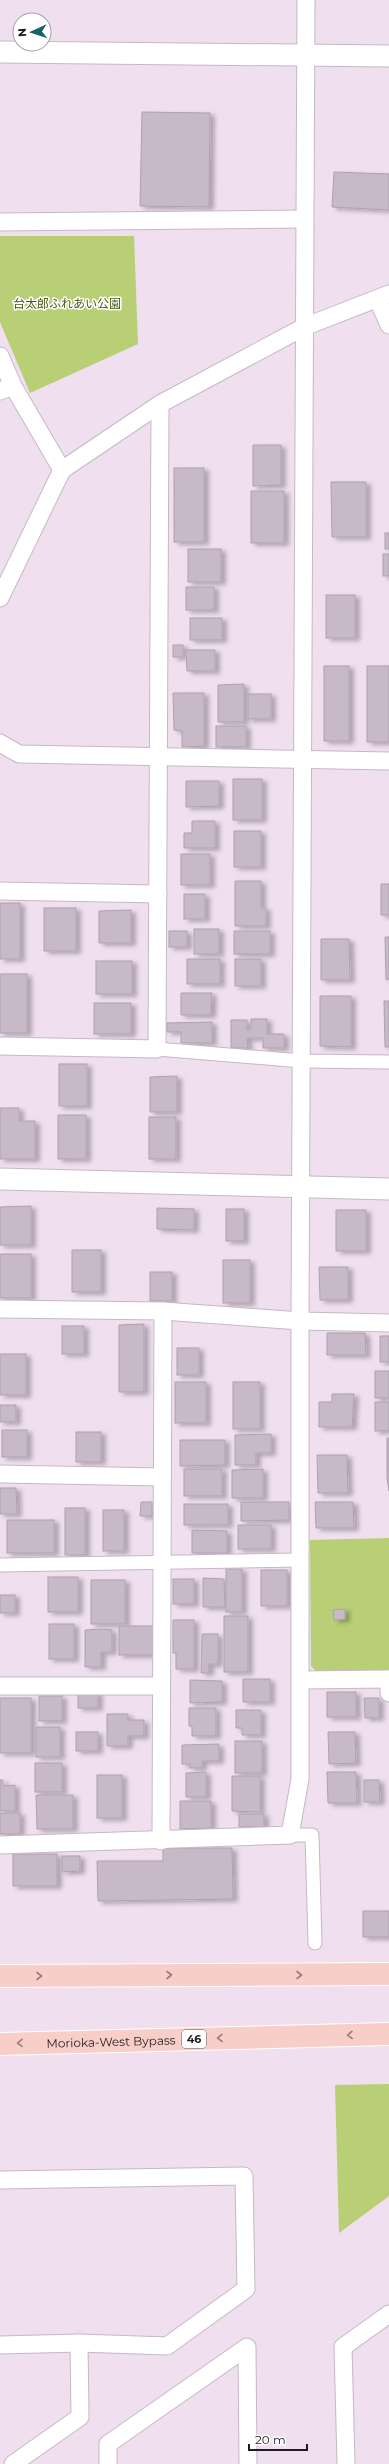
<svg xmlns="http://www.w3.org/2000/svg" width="389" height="2464" font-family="Montserrat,'Noto Sans JP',sans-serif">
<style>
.green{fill:#b8cf76}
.building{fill:#c8b9c9;stroke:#afa1b0;filter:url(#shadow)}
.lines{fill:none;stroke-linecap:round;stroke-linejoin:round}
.pedestrian-casing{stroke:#c6b8c7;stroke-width:15}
.minor-casing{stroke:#c6b8c7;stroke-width:19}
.tertiary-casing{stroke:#c6b8c7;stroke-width:23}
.trunk-casing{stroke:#fff;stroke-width:24}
.pedestrian{stroke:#fff;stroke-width:13}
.minor{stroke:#fff;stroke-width:17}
.tertiary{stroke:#fff;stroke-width:21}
.trunk{stroke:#f8cec8;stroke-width:22}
.oneway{stroke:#977d7d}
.labels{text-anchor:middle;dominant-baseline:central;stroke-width:3;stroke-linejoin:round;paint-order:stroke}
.shield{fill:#fff;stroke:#645f64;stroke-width:1}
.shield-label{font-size:11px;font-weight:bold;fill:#211b21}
.park-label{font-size:12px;fill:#495816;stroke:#fff}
.street-label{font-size:12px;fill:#211b21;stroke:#fff}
</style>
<defs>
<filter id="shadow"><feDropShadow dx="4.5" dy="2.5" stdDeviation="2" flood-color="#0004"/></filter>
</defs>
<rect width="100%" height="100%" fill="#efdfef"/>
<g class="green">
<polygon points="0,236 134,236 138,344 30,393 0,322"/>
<polygon points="389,1538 389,1672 319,1674 311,1666 310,1540"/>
<polygon points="389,2084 389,2196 339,2233 335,2085"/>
</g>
<g class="building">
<polygon points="142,112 210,113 209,207 140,206"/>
<polygon points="334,172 389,174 389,210 332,207"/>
<polygon points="253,445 281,445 281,485 253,486"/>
<rect x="174" y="468" width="30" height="74"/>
<polygon points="331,482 366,482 366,537 332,537"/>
<rect x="251" y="491" width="33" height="52"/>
<rect x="385" y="533" width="4" height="16"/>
<rect x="188" y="549" width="33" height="33"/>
<rect x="383" y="554" width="6" height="22"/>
<rect x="186" y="587" width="28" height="23"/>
<rect x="326" y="595" width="29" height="43"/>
<rect x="190" y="618" width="32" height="22"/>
<rect x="173" y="645" width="10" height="12"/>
<polygon points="186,650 215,650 215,671 187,671"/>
<rect x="324" y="666" width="25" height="75"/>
<rect x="367" y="666" width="22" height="76"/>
<polygon points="244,684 244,722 218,722 218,685"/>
<polygon points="173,693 204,693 204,746 182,747 182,731 174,730"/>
<rect x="248" y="694" width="23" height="25"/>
<rect x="216" y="726" width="30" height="21"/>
<rect x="233" y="779" width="29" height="41"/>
<polygon points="186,781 219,781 219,806 186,807"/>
<polygon points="192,821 215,821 215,848 184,848 184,833 192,833"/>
<rect x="234" y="831" width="27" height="36"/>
<rect x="181" y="854" width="29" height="31"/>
<polygon points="235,881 261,881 261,908 266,908 266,926 235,926"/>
<rect x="381" y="884" width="8" height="31"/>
<rect x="184" y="894" width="21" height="25"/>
<rect x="0" y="903" width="20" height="56"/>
<rect x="44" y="908" width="32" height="43"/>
<polygon points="131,910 131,943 99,943 99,911"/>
<rect x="194" y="929" width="25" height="25"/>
<rect x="169" y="931" width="18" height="16"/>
<rect x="234" y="931" width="36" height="23"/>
<polygon points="385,937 389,937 389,979 386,980"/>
<polygon points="321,939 349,939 350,980 321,980"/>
<rect x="187" y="959" width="33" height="25"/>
<rect x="235" y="959" width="26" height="27"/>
<rect x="96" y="961" width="36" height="33"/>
<rect x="0" y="974" width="27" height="59"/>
<polygon points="181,993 212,993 211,1015 181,1015"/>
<polygon points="320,996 351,996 351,1047 320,1046"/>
<polygon points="384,1001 389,1001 389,1047 385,1047"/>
<rect x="94" y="1003" width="37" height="31"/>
<polygon points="251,1019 267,1019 267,1034 284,1034 284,1048 263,1048 263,1038 247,1038 248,1048 231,1048 231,1020 247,1020 247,1030 251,1030"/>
<polygon points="212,1022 212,1043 181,1043 181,1032 167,1032 167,1023"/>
<rect x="59" y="1064" width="28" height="42"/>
<polygon points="177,1076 177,1112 150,1112 150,1077"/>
<polygon points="0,1108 19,1108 19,1121 35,1121 35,1159 0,1159"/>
<rect x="58" y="1115" width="28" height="44"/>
<rect x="149" y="1117" width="27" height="42"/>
<polygon points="31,1206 31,1245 0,1245 0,1207"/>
<polygon points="157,1208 194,1209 194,1230 157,1229"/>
<rect x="226" y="1209" width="18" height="32"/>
<rect x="336" y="1210" width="30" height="41"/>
<rect x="72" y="1250" width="29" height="42"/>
<rect x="0" y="1254" width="31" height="44"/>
<rect x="223" y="1260" width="27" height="43"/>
<polygon points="319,1267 348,1267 348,1300 320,1300"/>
<rect x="150" y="1272" width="22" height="29"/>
<polygon points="144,1324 144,1392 119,1392 119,1325"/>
<rect x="62" y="1326" width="22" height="28"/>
<polygon points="327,1333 365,1333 366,1355 327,1355"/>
<rect x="380" y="1336" width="9" height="26"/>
<rect x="177" y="1348" width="22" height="27"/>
<rect x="0" y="1354" width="26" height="41"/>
<rect x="375" y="1371" width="14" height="27"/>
<rect x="175" y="1382" width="31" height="41"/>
<rect x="233" y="1382" width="27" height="47"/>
<polygon points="332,1394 354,1394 352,1427 319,1427 319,1402 332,1402"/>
<rect x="375" y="1402" width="14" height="29"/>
<rect x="0" y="1405" width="16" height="17"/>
<rect x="2" y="1430" width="25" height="27"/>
<rect x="76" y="1432" width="25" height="30"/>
<polygon points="271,1434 271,1453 256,1453 256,1465 235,1465 235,1435"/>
<polygon points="387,1438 389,1438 389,1491 387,1478"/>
<polygon points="180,1440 225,1440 225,1465 180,1466"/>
<polygon points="317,1455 347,1455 348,1493 318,1493"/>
<rect x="184" y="1469" width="38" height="27"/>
<polygon points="263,1469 263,1498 232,1498 232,1470"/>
<polygon points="0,1488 16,1488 17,1514 0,1514"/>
<polygon points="141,1502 152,1502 152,1516 140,1516"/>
<polygon points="241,1502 289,1502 289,1520 241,1521"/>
<polygon points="315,1502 353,1502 354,1528 316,1528"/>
<rect x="184" y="1504" width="44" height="21"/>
<rect x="65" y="1508" width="20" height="47"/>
<rect x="103" y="1510" width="21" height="41"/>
<rect x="7" y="1520" width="47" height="33"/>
<rect x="238" y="1525" width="33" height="24"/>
<polygon points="192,1530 227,1531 227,1553 192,1553"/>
<rect x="226" y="1569" width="16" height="43"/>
<rect x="261" y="1570" width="26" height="36"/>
<rect x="48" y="1577" width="30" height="35"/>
<polygon points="203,1578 224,1579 225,1607 203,1607"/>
<rect x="173" y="1579" width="21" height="25"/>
<rect x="91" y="1580" width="34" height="44"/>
<rect x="0" y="1595" width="15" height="18"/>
<polygon points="345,1609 345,1619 334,1620 333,1610"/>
<rect x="224" y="1616" width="24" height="56"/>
<polygon points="173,1620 194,1620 194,1669 176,1669 176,1653 173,1653"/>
<rect x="49" y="1624" width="25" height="35"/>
<rect x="119" y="1626" width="36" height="29"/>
<polygon points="101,1629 112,1630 112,1652 101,1652 101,1667 85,1667 85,1630"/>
<polygon points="202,1634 218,1634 218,1664 209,1664 209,1673 201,1673"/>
<rect x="243" y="1679" width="27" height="23"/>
<polygon points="190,1680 222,1681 222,1702 190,1703"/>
<rect x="78" y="1692" width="20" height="16"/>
<rect x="327" y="1692" width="29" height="25"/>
<rect x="39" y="1696" width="23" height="25"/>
<rect x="0" y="1698" width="31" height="55"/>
<polygon points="364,1698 379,1698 379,1718 365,1718"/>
<polygon points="189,1708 216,1708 216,1736 192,1736 192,1726 189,1726"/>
<polygon points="236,1710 261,1710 261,1735 242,1735 242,1728 236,1728"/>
<polygon points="107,1714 128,1714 128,1720 144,1720 144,1736 128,1736 128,1746 107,1746"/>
<rect x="36" y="1727" width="24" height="30"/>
<rect x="76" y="1732" width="22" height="19"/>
<polygon points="328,1732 355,1732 356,1763 329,1764"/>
<rect x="235" y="1741" width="27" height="32"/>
<polygon points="219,1744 219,1761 202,1761 202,1768 190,1768 190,1764 182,1764 182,1745"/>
<rect x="35" y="1763" width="27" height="29"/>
<polygon points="206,1772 206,1797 186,1797 186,1773"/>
<polygon points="327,1772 356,1772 357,1803 328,1803"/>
<rect x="97" y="1775" width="25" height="43"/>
<polygon points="232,1776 260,1776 260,1812 232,1811"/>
<polygon points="0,1780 3,1780 3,1786 15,1785 15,1811 0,1811"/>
<polygon points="364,1780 379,1780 380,1802 364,1802"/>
<polygon points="36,1795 73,1795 73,1829 37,1829"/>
<polygon points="180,1801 211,1801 211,1828 180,1829"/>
<rect x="0" y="1813" width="20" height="21"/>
<rect x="239" y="1814" width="25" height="13"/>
<polygon points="163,1848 232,1848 233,1899 98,1901 97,1861 163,1861"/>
<rect x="13" y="1854" width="44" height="32"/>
<polygon points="62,1856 80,1856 80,1871 62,1872"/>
<rect x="363" y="1911" width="26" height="26"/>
</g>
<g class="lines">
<g class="pedestrian-casing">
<g id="pedestrian">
<polyline points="157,1049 301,1061 389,1062"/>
<polyline points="0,1565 300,1560"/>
<polyline points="290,1835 312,1835 315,1943"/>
</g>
</g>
<g class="minor-casing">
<g id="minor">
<polyline points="0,222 305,219"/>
<polyline points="378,300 389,325"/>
<polyline points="0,356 13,386 62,470"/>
<polyline points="0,391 13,386"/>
<polyline points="0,598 62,470 160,404 304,327 389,294"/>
<polyline points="0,743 19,754 389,761"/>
<polyline points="0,891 158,894"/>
<polyline points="0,1046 157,1049 160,404"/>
<polyline points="0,1309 163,1311 300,1321 389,1323"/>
<polyline points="0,1474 162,1477"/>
<polyline points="389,1679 389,1693"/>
<polyline points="301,1680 389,1679"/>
<polyline points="0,1686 161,1686"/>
<polyline points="161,1841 163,1311"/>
<polyline points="0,1845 290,1835 300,1779 300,1321 306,0"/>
<polyline points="0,2180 244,2176 246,2289 167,2346 79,2343 0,2345"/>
<polyline points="13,2464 80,2417 79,2343"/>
<polyline points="108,2464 108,2444 247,2347 248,2464"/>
<polyline points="346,2464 343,2347 389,2314"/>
</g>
</g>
<g class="tertiary-casing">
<g id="tertiary">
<polyline points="0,52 389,56"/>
<polyline points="0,1179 389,1189"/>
</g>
</g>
<g class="trunk-casing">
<g id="trunk">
<polyline points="0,1976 389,1974"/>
<path id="s1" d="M 0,2044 L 389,2034"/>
</g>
</g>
<use href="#pedestrian" class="pedestrian"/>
<use href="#minor" class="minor"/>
<use href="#tertiary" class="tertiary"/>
<use href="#trunk" class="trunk"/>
</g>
<defs><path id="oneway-chevron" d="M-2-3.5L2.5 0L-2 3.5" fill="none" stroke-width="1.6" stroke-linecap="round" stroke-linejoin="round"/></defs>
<g class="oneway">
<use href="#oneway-chevron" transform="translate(169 1975)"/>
<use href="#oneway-chevron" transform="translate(299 1975)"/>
<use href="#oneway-chevron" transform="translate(39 1976)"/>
<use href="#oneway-chevron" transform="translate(350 2035) rotate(179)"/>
<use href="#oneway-chevron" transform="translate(220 2038) rotate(179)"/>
<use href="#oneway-chevron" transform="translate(20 2043) rotate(179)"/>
</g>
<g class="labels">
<rect class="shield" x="182" y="2030" width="24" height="18" rx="3"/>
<g class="shield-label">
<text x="194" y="2039">46</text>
</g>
<g class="park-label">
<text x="67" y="303">台太郎ふれあい公園</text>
</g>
<g class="street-label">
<text stroke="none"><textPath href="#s1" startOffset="111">Morioka-West Bypass</textPath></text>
</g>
</g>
<g transform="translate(32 32) rotate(267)"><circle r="19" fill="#ffffff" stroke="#a6a4a6"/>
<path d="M0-3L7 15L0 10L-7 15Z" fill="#156468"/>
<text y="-6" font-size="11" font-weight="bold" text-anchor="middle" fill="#211b21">N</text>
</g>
<path d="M249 2444v6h58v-6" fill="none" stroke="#211b21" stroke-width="2"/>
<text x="255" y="2444" font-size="12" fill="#211b21" stroke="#ffffff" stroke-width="3" paint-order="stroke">20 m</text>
</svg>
